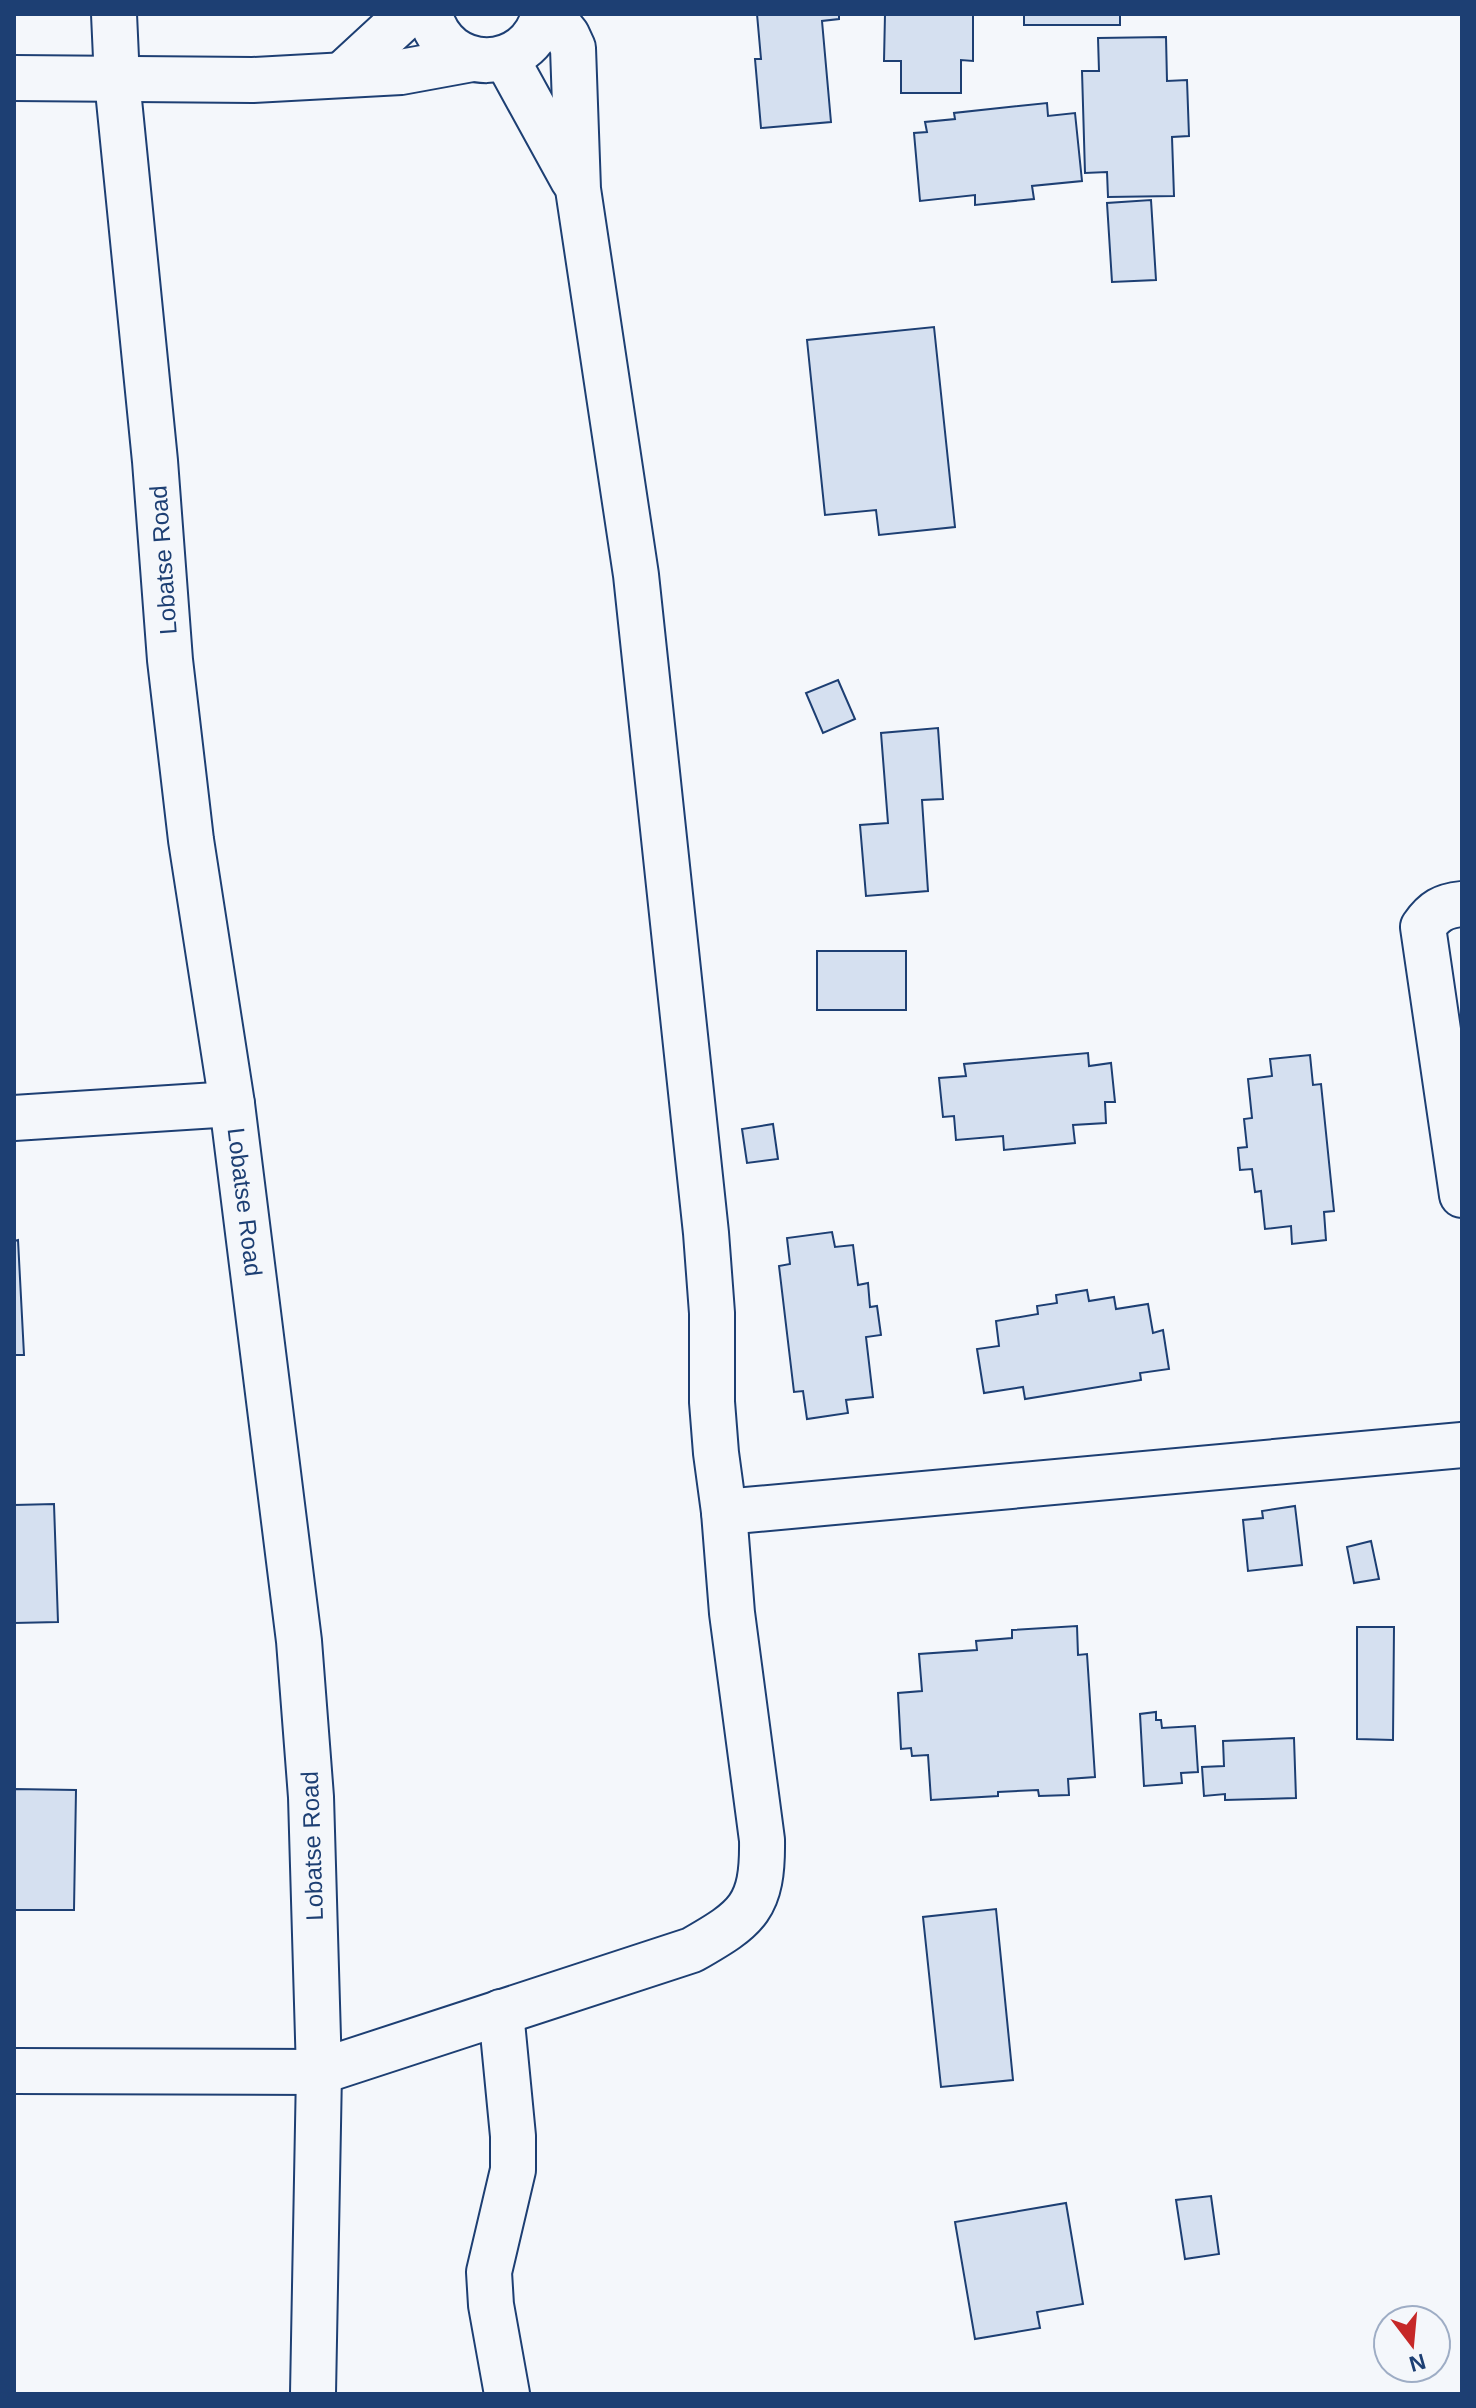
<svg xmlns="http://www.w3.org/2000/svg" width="1476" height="2408" font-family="Arial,sans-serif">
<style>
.building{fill:#d5e0f0;stroke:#1d3f73;stroke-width:2}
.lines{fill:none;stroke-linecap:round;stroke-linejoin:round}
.minor-casing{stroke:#1d3f73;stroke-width:48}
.highway-casing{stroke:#1d3f73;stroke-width:48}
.minor{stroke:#f4f7fb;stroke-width:44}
.highway{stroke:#f4f7fb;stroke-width:44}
.labels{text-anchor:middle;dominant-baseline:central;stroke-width:6;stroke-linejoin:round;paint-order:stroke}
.street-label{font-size:24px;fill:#1d3f73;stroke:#f4f7fb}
</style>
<rect width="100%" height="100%" fill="#f4f7fb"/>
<g class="building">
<polygon points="757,14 839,14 839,19 822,21 831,122 761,128 755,59 761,59"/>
<polygon points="885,14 973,14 973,61 961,60 961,93 901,93 901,61 884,61"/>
<rect x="1024" y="14" width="96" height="11"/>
<polygon points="1166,37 1167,81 1187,80 1189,136 1172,137 1174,196 1108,197 1107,172 1085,173 1082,71 1099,71 1098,38"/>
<polygon points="1047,103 1048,116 1075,113 1082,181 1032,186 1034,199 975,205 975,195 920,201 914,133 927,132 925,122 955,119 954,113"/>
<polygon points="1151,200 1156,280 1112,282 1107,203"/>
<polygon points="934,327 955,527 879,535 876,510 825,515 807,340"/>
<polygon points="838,680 855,719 823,733 806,693"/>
<polygon points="938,728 943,799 922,800 928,891 866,896 860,825 888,823 881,733"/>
<rect x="817" y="951" width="89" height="59"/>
<polygon points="1088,1053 1089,1066 1111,1063 1115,1102 1105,1102 1106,1123 1073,1125 1075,1143 1004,1150 1003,1136 956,1140 954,1116 943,1117 939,1078 966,1076 964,1064"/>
<polygon points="1310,1055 1313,1085 1321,1084 1334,1211 1324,1212 1326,1240 1292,1244 1291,1226 1265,1229 1261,1191 1255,1192 1252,1169 1240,1170 1238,1148 1247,1147 1244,1119 1252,1118 1248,1079 1272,1076 1270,1059"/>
<polygon points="773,1124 778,1159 747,1163 742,1129"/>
<polygon points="832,1232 835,1247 853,1245 858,1285 868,1283 870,1307 877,1306 881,1335 866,1337 873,1397 846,1400 848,1413 807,1419 803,1391 794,1392 779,1266 790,1264 787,1238"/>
<polygon points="18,1240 24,1355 14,1355 14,1241"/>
<polygon points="1087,1290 1089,1301 1114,1297 1116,1309 1148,1304 1153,1333 1163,1330 1169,1369 1140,1373 1141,1380 1025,1399 1023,1387 984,1393 977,1349 999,1346 996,1321 1038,1314 1037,1306 1057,1303 1056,1295"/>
<polygon points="54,1504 58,1622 14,1623 14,1505"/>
<polygon points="1295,1506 1302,1565 1248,1571 1243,1520 1263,1518 1262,1511"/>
<polygon points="1371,1541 1379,1579 1354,1583 1347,1547"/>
<polygon points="1077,1626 1078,1655 1087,1654 1095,1777 1068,1779 1069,1795 1039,1796 1038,1790 998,1792 998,1796 931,1800 928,1755 912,1756 911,1748 901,1749 898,1693 922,1691 919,1654 977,1650 976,1641 1012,1638 1012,1630"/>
<polygon points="1357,1627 1394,1627 1393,1740 1357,1739"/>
<polygon points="1156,1712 1156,1720 1161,1720 1162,1728 1195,1726 1198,1772 1181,1773 1182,1783 1144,1786 1140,1714"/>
<polygon points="1294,1738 1296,1798 1225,1800 1225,1794 1204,1796 1202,1767 1224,1766 1223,1741"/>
<polygon points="14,1789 76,1790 74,1910 14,1910"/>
<polygon points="996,1909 1013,2080 941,2087 923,1917"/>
<polygon points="1211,2196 1219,2254 1185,2259 1176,2200"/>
<polygon points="1066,2203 1083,2304 1037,2312 1040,2328 975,2339 955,2222"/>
</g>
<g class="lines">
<g class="minor-casing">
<g id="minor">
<path d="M 430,14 C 445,76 529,75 544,14"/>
<polyline points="506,58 573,180"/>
<polyline points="342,75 408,14"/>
<polyline points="14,78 253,80 401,72 472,59"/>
<path d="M 1462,904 C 1443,906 1434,911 1423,927 L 1462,1195"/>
<polyline points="14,1118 232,1104"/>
<polyline points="724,1512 1462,1445"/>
<polyline points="501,2012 513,2136 513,2170 489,2272 491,2305 507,2394"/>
<path d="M 14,2071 L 319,2072 L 692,1950 C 748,1918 763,1907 762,1840 L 732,1613 L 724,1512 L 716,1453 L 712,1402 L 712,1313 L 706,1233 L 636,575 L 578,189 L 573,48 L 567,35 L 550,14"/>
</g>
</g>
<g class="highway-casing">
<polyline id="highway" points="114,14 117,80 155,461 170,660 191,840 232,1104 299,1641 311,1797 319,2072 313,2394"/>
</g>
<use href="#minor" class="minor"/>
<use href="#highway" class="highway"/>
</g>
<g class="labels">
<g class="street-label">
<text transform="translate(163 560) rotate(-94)">Lobatse Road</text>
<text transform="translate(245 1202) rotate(83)">Lobatse Road</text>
<text transform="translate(312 1846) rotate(-92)">Lobatse Road</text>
</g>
</g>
<rect width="1476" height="2408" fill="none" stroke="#1d3f73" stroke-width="32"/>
<g transform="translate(1412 2344) rotate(164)"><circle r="38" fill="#f4f7fb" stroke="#9eadc5" stroke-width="2"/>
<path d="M0-6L14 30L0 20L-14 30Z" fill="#c62828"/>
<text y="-12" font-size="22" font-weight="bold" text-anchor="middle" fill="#1d3f73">N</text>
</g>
</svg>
